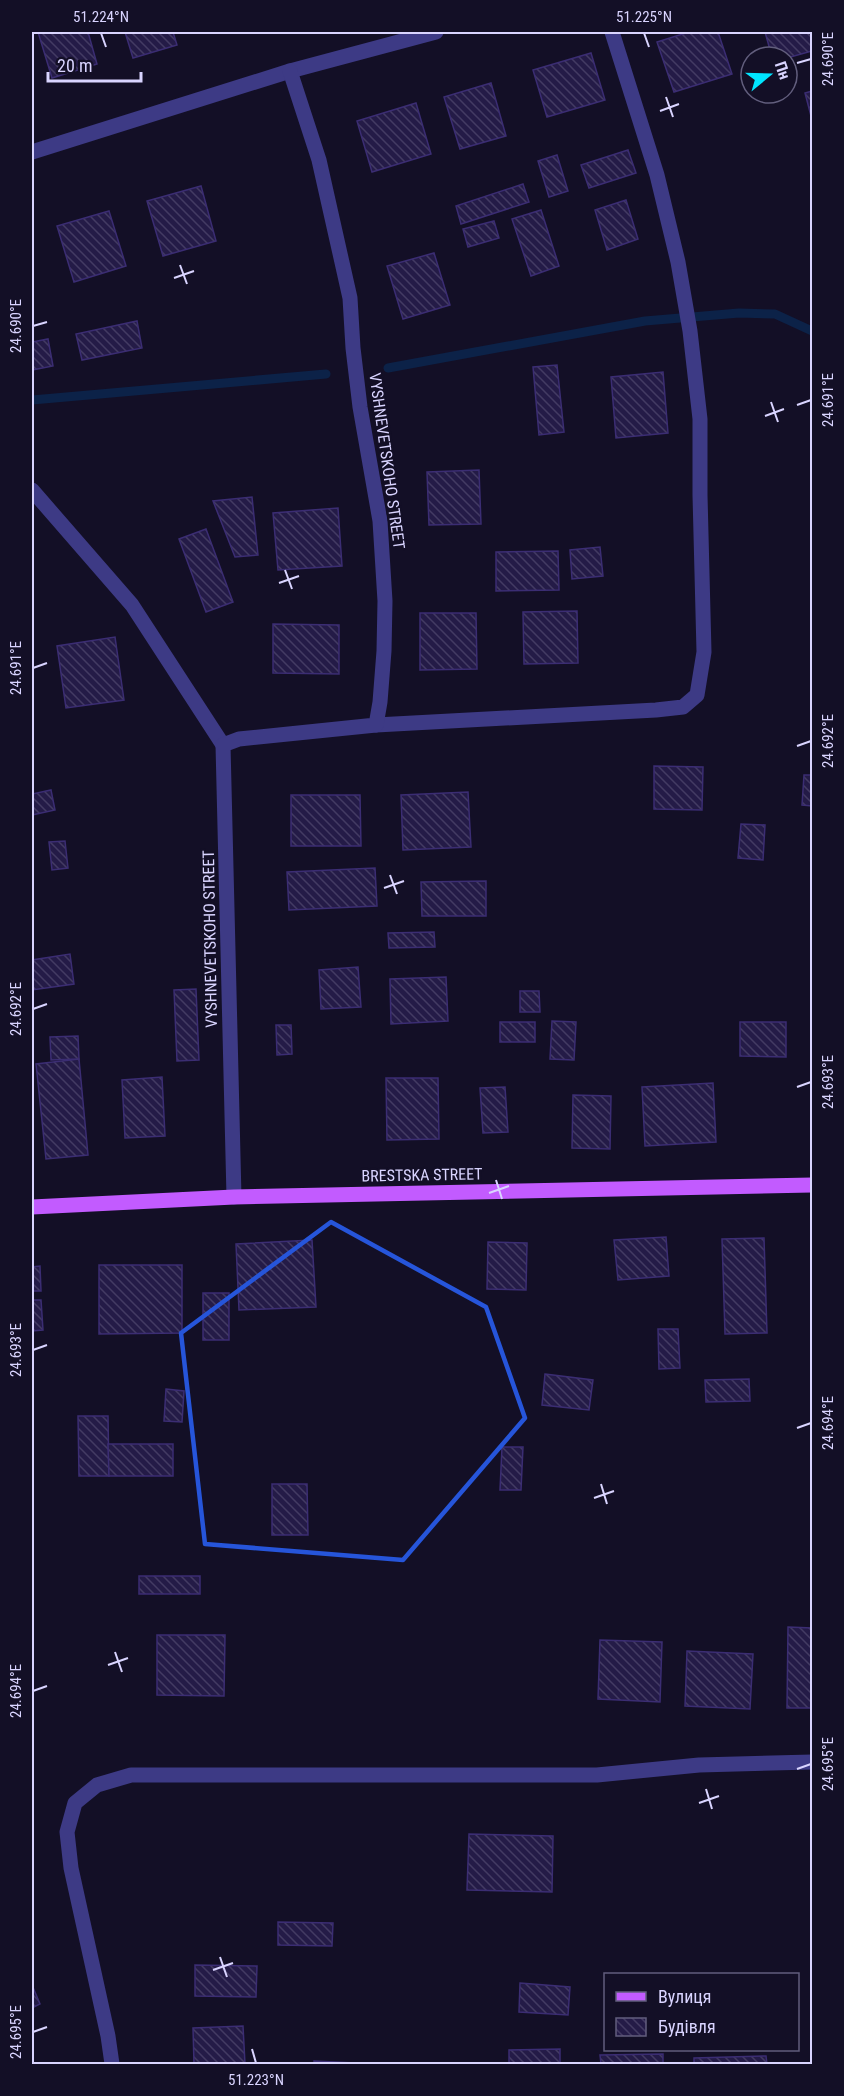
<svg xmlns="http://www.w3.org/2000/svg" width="844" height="2096" font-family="'Roboto Condensed',sans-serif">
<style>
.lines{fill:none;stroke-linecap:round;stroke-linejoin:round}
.stream{stroke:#0c2248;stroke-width:9}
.building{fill:url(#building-back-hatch);stroke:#3b2d73;stroke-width:1.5}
.minor{stroke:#3d3a85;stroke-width:15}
.major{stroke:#c25bff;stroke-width:15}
.marked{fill:none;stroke:#2655da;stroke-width:4.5;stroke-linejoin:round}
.ticks{fill:none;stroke:#d9d4ff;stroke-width:2}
.labels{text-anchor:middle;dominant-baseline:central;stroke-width:4.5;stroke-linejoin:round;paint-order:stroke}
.street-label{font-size:16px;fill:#d9d4ff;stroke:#130f26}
.neatline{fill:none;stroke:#d9d4ff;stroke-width:2}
.ticks-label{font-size:15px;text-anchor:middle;fill:#d9d4ff}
</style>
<defs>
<pattern id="building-back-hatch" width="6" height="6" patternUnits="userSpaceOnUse" patternTransform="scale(1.5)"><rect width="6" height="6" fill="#241b47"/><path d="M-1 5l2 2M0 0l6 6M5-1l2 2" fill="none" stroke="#433b63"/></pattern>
</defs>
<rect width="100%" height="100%" fill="#130f26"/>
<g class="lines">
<g class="stream">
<polyline points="388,368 645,321 739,313 775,314 812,331"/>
<polyline points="32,400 326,374"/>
</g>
</g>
<g class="building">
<polygon points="38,32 88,32 97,64 52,78"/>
<polygon points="125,32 173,32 177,45 133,58"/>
<polygon points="689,32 718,32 732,74 674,92 657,42"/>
<polygon points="765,32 812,32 812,51 787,58 772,57"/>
<polygon points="591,53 605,100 547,117 533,70"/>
<polygon points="491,83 506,136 460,149 444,97"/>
<polygon points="812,91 812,115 811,116 805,93"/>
<polygon points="416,103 431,154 372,172 357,121"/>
<polygon points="628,150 636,173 589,188 581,165"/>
<polygon points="557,155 568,191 549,197 538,161"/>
<polygon points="523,184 529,202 461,224 456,206"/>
<polygon points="201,186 216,241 163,256 147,201"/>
<polygon points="626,200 638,239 607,250 595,210"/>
<polygon points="541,210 559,266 531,276 512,219"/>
<polygon points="109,211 126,266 74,282 57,226"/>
<polygon points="494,221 499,238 468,247 463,229"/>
<polygon points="434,253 450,305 403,319 387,266"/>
<polygon points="137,321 142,348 82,360 76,334"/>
<polygon points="48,339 53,366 32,370 32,342"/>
<polygon points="557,365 564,432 539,435 533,367"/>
<polygon points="663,372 668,433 616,438 611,377"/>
<polygon points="479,470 481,524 429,525 427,472"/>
<polygon points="252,497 258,555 235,557 213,501"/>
<polygon points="338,508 342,566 278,570 273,513"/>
<polygon points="206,529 233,602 206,612 179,539"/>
<polygon points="600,547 603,576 572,579 570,550"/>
<polygon points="558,551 559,590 496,591 496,552"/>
<polygon points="577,611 578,663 524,664 523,612"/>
<polygon points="420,613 476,613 477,669 420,670"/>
<polygon points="273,624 339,625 339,674 273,673"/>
<polygon points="115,637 124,700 66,708 57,646"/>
<polygon points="654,766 703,767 702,810 654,809"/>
<polygon points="804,775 812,775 812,806 802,805"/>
<polygon points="51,790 55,810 32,815 32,794"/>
<polygon points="468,792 471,847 403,850 401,795"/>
<polygon points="291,795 360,795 361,846 291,846"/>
<polygon points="741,824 765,825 763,860 738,858"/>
<polygon points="65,841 68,868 52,870 49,842"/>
<polygon points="375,868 377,906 289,910 287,872"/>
<polygon points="486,881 486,916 422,916 421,882"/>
<polygon points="434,932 435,947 389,948 388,933"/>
<polygon points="70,954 74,984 32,990 32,960"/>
<polygon points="358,967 361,1007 321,1009 319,970"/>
<polygon points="446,977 448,1021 391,1024 390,979"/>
<polygon points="196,989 199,1060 177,1061 174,990"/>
<polygon points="520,991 539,991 540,1012 520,1012"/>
<polygon points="552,1021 576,1022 574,1060 550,1059"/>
<rect x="500" y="1022" width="35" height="20"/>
<polygon points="740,1022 786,1022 786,1057 740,1056"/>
<polygon points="276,1025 291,1025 292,1054 277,1055"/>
<polygon points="78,1036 79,1059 51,1060 50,1037"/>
<polygon points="79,1059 88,1155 46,1159 36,1064"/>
<polygon points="162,1077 165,1136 125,1138 122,1080"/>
<polygon points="386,1078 438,1078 439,1139 387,1140"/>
<polygon points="713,1083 716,1142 645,1146 642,1087"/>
<polygon points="505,1087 508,1132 483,1133 480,1088"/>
<polygon points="573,1095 611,1096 610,1149 572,1148"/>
<polygon points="666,1237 669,1276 618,1280 614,1240"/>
<polygon points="764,1238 767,1333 725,1334 722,1239"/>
<polygon points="312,1240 316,1307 239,1310 236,1244"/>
<polygon points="488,1242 527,1243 526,1290 487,1289"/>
<polygon points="99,1265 182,1265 182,1333 99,1334"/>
<polygon points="40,1266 41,1291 32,1291 32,1267"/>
<rect x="203" y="1293" width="26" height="47"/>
<polygon points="32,1300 41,1300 43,1330 32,1331"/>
<polygon points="658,1329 678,1329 680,1368 659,1369"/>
<polygon points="545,1374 593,1380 589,1410 542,1405"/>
<polygon points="749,1379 750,1401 706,1402 705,1380"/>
<polygon points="166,1389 184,1391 182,1422 164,1421"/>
<polygon points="78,1416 108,1416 109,1476 79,1476"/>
<polygon points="108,1444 173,1444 173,1476 109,1476"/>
<polygon points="502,1447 523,1447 521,1490 500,1490"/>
<polygon points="272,1484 307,1484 308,1535 272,1535"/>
<rect x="139" y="1576" width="61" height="18"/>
<polygon points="788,1627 812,1628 812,1708 787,1708"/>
<polygon points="157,1635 225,1635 224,1696 157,1695"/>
<polygon points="600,1640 662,1642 660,1702 598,1699"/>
<polygon points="687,1651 753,1654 750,1709 685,1706"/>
<polygon points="469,1834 553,1836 552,1892 467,1890"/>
<polygon points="278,1922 333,1923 332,1946 278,1945"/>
<polygon points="195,1965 257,1966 256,1997 195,1996"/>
<polygon points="520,1983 570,1987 568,2015 519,2012"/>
<polygon points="32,1985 40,2004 32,2008"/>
<polygon points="243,2026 245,2064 194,2064 193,2028"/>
<polygon points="560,2049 560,2064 509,2064 509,2050"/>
<polygon points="663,2054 663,2064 601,2064 600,2055"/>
<polygon points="766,2056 767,2064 694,2064 694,2058"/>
<polygon points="314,2061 355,2063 355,2064 314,2064"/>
</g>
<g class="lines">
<g class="minor">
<polyline points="32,152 290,71 436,32"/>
<polyline points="32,490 132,605 223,745"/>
<polyline points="376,725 656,710 683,707 697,695 704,652 700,495 700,419 690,331 678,262 657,175 612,32"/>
<polyline points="234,1197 223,745 239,739 376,725 380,702 384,651 385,601 380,521 360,407 353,348 350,298 319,160 290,71"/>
<polyline points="112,2064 108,2036 71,1868 67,1832 75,1803 97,1785 131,1775 597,1775 699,1765 812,1762"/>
</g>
<polyline class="major" points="32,1207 234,1197 812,1185"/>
</g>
<path class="marked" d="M 331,1222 L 486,1307 L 525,1418 L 403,1560 L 205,1544 L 181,1333 Z"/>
<path class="ticks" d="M 101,33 L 106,47M 644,33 L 649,47M 797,63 L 811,59M 666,97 L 673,117M 660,111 L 679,104M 180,265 L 187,284M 174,278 L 194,271M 33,326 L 47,322M 771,402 L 778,422M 797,405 L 811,400M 765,416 L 784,409M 285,570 L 292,589M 279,583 L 299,576M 33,668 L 47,663M 797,746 L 811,741M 390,875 L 397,894M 384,888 L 404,881M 33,1009 L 47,1004M 797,1087 L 811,1082M 496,1180 L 502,1199M 489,1193 L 509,1186M 33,1350 L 47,1345M 797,1428 L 811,1423M 601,1484 L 607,1504M 594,1498 L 614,1491M 115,1652 L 122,1672M 108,1665 L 128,1658M 33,1691 L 47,1686M 797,1769 L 811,1764M 706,1789 L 712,1809M 699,1803 L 719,1796M 220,1957 L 227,1977M 213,1970 L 233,1963M 33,2032 L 47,2027M 252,2049 L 256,2063"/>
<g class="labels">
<g class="street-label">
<text transform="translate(387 461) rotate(82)">VYSHNEVETSKOHO STREET</text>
<text transform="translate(210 939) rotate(-91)">VYSHNEVETSKOHO STREET</text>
<text transform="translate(422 1175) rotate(-1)">BRESTSKA STREET</text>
</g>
</g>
<rect width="844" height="2096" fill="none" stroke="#130f26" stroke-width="66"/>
<rect x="604" y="1973" width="195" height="78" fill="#130f26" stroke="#625e7d" stroke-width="1.5"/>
<rect x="616" y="1992" width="30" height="9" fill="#c25bff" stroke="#625e7d" stroke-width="1.5"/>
<text x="658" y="2003" font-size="18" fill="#d9d4ff">Вулиця</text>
<rect x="616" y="2018" width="30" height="18" fill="url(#building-back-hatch)" stroke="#625e7d" stroke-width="1.5"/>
<text x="658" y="2033" font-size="18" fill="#d9d4ff">Будівля</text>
<g transform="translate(769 75) rotate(71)"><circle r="28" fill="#130f26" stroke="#625e7d" stroke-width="1.5"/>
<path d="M0-4.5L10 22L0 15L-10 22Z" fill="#00e5ff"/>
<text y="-9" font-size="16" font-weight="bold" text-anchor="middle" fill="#d9d4ff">Пн</text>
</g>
<path d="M48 72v9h93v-9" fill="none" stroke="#d9d4ff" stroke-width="3"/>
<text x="57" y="72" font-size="18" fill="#d9d4ff" stroke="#130f26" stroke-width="4.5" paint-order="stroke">20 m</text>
<rect x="33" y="33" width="778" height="2030" class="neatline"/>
<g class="ticks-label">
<text x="101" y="22">51.224°N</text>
<text x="644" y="22">51.225°N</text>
<text transform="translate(828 59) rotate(-90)" y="5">24.690°E</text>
<text transform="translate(16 326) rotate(-90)" y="5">24.690°E</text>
<text transform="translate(828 400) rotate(-90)" y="5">24.691°E</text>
<text transform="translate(16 668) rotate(-90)" y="5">24.691°E</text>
<text transform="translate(828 741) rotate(-90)" y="5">24.692°E</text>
<text transform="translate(16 1009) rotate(-90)" y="5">24.692°E</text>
<text transform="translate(828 1082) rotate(-90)" y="5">24.693°E</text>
<text transform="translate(16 1350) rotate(-90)" y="5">24.693°E</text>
<text transform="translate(828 1423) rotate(-90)" y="5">24.694°E</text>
<text transform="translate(16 1691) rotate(-90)" y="5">24.694°E</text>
<text transform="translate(828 1764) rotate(-90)" y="5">24.695°E</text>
<text transform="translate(16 2032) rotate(-90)" y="5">24.695°E</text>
<text x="256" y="2085">51.223°N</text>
</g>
</svg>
